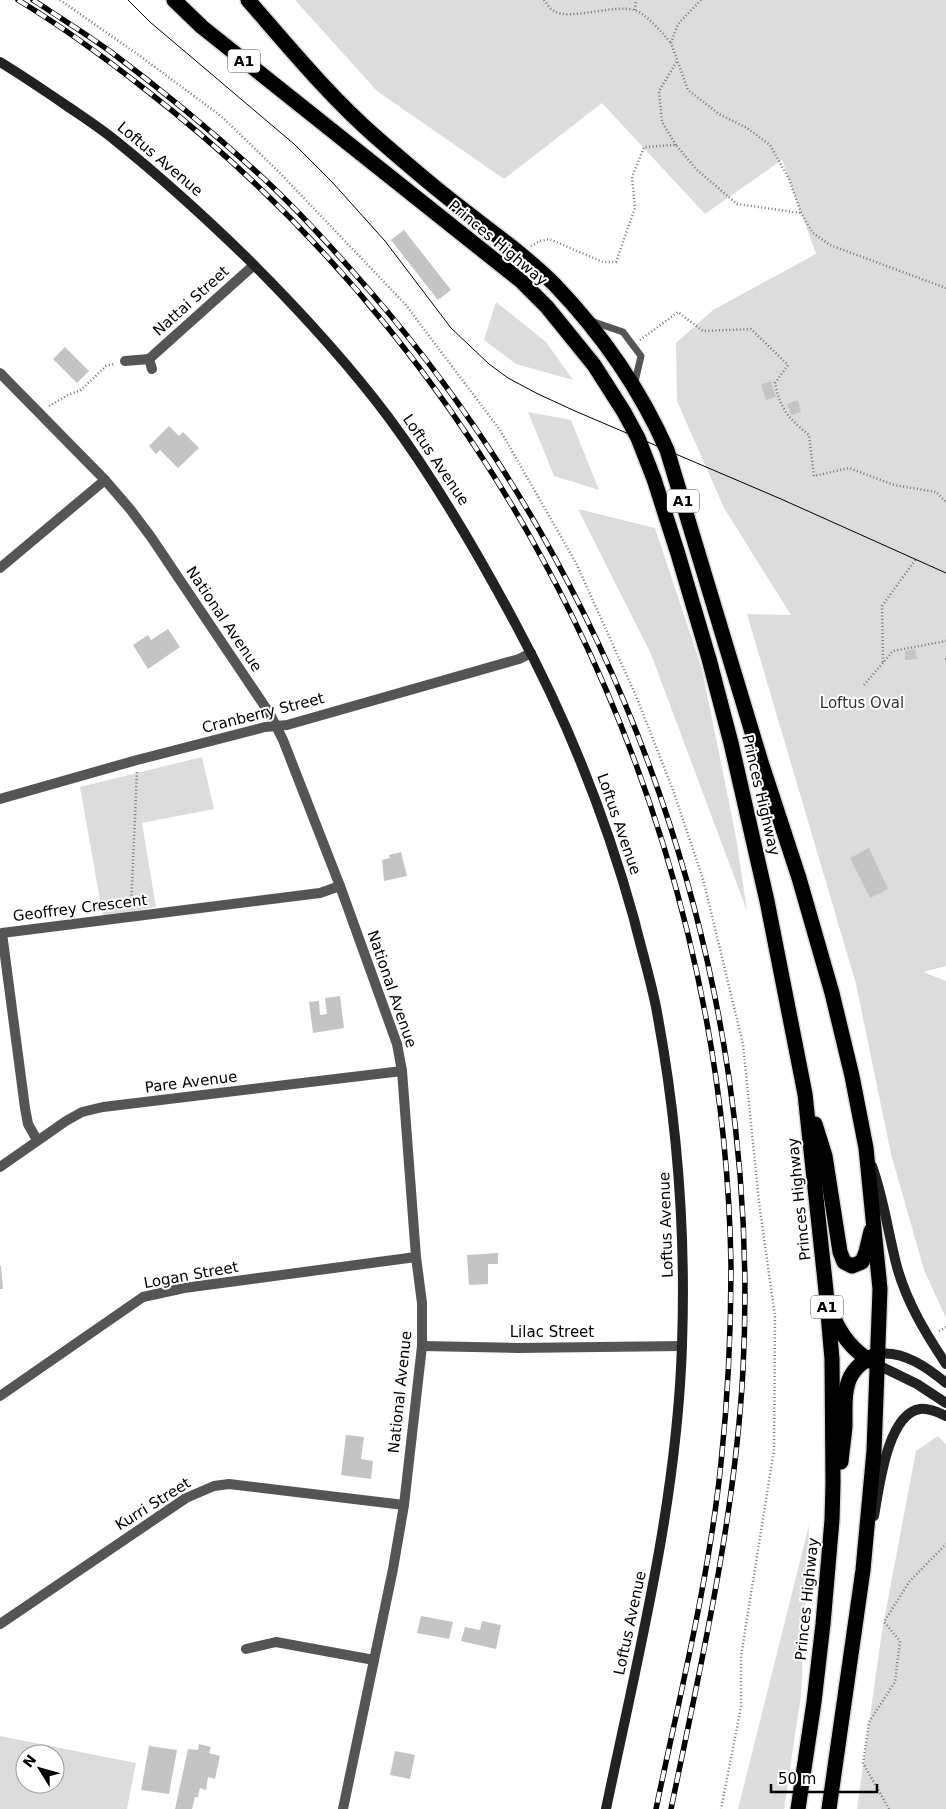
<svg xmlns="http://www.w3.org/2000/svg" width="946" height="1809" font-family="'DejaVu Sans',sans-serif">
<style>
.green{fill:#dcdcdc;fill-rule:evenodd}
.building{fill:#c4c4c4}
.lines{fill:none;stroke-linecap:round;stroke-linejoin:round}
.highway-casing{stroke:#dbdbdb;stroke-width:18}
.path{stroke:#777;stroke-width:2.5;stroke-dasharray:1 2.5;stroke-linecap:butt}
.lane{stroke:#555;stroke-width:7}
.street{stroke:#555;stroke-width:10}
.secondary{stroke:#222;stroke-width:10}
.highway{stroke:#000;stroke-width:15}
.tram{stroke:#000;stroke-width:1}
.rail-casing{stroke:#000;stroke-width:5.5}
.rail{stroke:#fff;stroke-width:4;stroke-dasharray:11;stroke-linecap:butt}
.labels{text-anchor:middle;dominant-baseline:central;stroke-width:4;stroke-linejoin:round;paint-order:stroke}
.shield{fill:#fff;stroke:#4c4c4c;stroke-width:1}
.shield-label{font-size:14px;font-weight:bold;fill:#000}
.street-label{font-size:15px;fill:#000;stroke:#fff}
.park-label{font-size:15px;fill:#333;stroke:#fff}
</style>
<rect width="100%" height="100%" fill="#fff"/>
<g class="green">
<polygon points="295,0 946,0 946,966 923,972 946,981 946,1318 924,1270 891,1154 856,984 747,614 791,615 724,508 677,401 676,343 713,310 816,254 782,160 705,214 602,103 504,179 377,91"/>
<polygon points="496,302 546,342 573,380 516,364 484,340"/>
<polygon points="528,412 571,420 599,490 554,476"/>
<polygon points="578,509 655,528 702,669 736,837 747,911 651,654"/>
<polygon points="202,757 214,809 142,823 156,907 103,917 80,787"/>
<polygon points="938,1436 946,1444 946,1809 857,1809 882,1631 916,1451"/>
<polygon points="809,1525 801,1695 784,1809 738,1809"/>
<path d="M 0,1736 L 136,1763 L 127,1809 L 0,1809 ZM 25,1754 L 55,1754 L 55,1784 L 25,1784 Z"/>
</g>
<g class="building">
<polygon points="404,230 451,290 438,300 391,240"/>
<polygon points="65,347 89,371 77,383 53,359"/>
<polygon points="771,381 776,397 766,400 761,385"/>
<polygon points="798,400 801,412 791,415 787,404"/>
<polygon points="169,426 179,436 183,432 199,448 178,468 160,450 156,454 149,446"/>
<polygon points="168,629 180,647 148,669 133,645 148,635 151,640"/>
<polygon points="915,649 917,659 905,660 905,651"/>
<polygon points="869,848 888,889 870,898 850,858"/>
<polygon points="401,852 407,876 384,881 382,860 390,858 389,855"/>
<polygon points="340,996 344,1028 313,1033 309,1002 319,1001 320,1015 327,1014 325,998"/>
<polygon points="498,1253 498,1264 488,1264 488,1284 469,1285 467,1255"/>
<polygon points="0,1266 1,1266 3,1289 0,1289"/>
<polygon points="346,1435 364,1437 361,1459 373,1461 371,1479 341,1475"/>
<polygon points="421,1616 453,1622 449,1639 417,1633"/>
<polygon points="482,1621 501,1625 496,1649 461,1641 465,1627 480,1630"/>
<polygon points="199,1744 211,1747 209,1753 220,1756 215,1779 208,1777 206,1790 200,1788 198,1797 195,1797 192,1809 175,1809 188,1749 198,1750"/>
<polygon points="149,1746 177,1750 169,1794 141,1790"/>
<polygon points="395,1751 415,1755 410,1779 390,1775"/>
</g>
<g class="lines">
<g class="highway-casing">
<g id="highway">
<polyline points="174,0 202,27 521,281 547,307 594,365 624,412 638,438 654,479 678,554 709,659 731,743 767,901 805,1094 826,1291 832,1359 833,1483 832,1520 823,1624 814,1702 798,1809"/>
<path d="M 248,0 C 289,47 330,97 377,138 C 400,158 423,178 447,197 C 483,226 522,252 555,285 C 601,333 640,389 667,450 L 761,762 L 799,878 L 832,993 L 852,1076 L 866,1148 L 880,1289 L 874,1451 L 863,1570 L 829,1809"/>
<polyline points="815,1124 825,1156 840,1252 844,1262 852,1266 862,1262 866,1252 871,1231"/>
<path d="M 831,1311 C 839,1333 854,1352 874,1363"/>
<path d="M 841,1462 C 842,1450 844,1438 845,1426 C 845,1392 842,1369 878,1354"/>
</g>
</g>
<g class="path">
<polyline points="60,0 140,56 221,116 279,172 405,304 500,430 576,563 636,696 673,790 703,879 743,1044 759,1202 775,1317 774,1450 741,1656 741,1707 721,1809"/>
<path d="M 544,0 C 547,4 550,9 554,11 C 569,21 614,4 634,10 C 646,13 663,34 671,43"/>
<polyline points="701,0 678,24 671,43 688,90 719,114 747,128 770,145 789,179 801,213 813,233 830,245 946,288"/>
<polyline points="635,10 636,0"/>
<polyline points="676,145 662,122 659,91 677,61"/>
<polyline points="531,246 540,241 549,239 603,262 616,262 635,208 632,177 644,147 676,145 696,169 737,204 801,213"/>
<path d="M 640,340 L 678,312 L 703,331 L 751,329 L 788,365 L 775,383 C 780,409 789,419 809,435 L 814,476 L 849,468 L 894,485 L 936,492 L 946,502"/>
<polyline points="49,406 68,395 81,390 106,366 114,364"/>
<polyline points="945,659 946,659"/>
<polyline points="883,662 882,606 916,559"/>
<polyline points="864,685 893,651 946,641"/>
<polyline points="131,906 137,771"/>
<polyline points="939,1331 946,1327"/>
<polyline points="889,1809 863,1763 869,1722 895,1682 900,1641 884,1622 909,1582 946,1544"/>
</g>
<polyline class="lane" points="591,321 623,332 641,356 634,386"/>
<g class="street">
<polyline points="149,359 152,369"/>
<polyline points="125,361 149,359 254,265"/>
<polyline points="0,373 105,480 130,509 151,537 270,714 283,740 340,886 397,1044 402,1071 416,1257 422,1303 422,1346 404,1505 393,1569 343,1809"/>
<polyline points="0,568 105,480"/>
<polyline points="0,799 137,760 265,727 287,725 519,659 531,653"/>
<polyline points="37,1140 28,1124 25,1108 2,933 320,893 340,886"/>
<polyline points="0,1167 66,1121 82,1112 103,1107 402,1071"/>
<polyline points="422,1346 517,1348 682,1346"/>
<polyline points="0,1396 143,1297 184,1288 416,1257"/>
<polyline points="0,1624 186,1498 214,1486 229,1484 404,1505"/>
<polyline points="246,1649 276,1642 374,1660"/>
</g>
<g class="secondary">
<path d="M 0,62 C 23,76 45,91 67,106 C 83,117 100,128 116,141 C 162,178 207,219 250,261 C 299,310 347,362 389,418 C 437,483 477,552 515,623 C 567,719 605,814 634,919 C 641,948 650,977 656,1007 C 677,1118 686,1232 682,1345 C 677,1503 638,1655 606,1809"/>
<path d="M 872,1166 C 884,1199 888,1233 897,1267 C 907,1303 926,1334 946,1364"/>
<path d="M 878,1354 C 903,1350 928,1368 946,1383"/>
<polyline points="878,1365 917,1384 946,1403"/>
<path d="M 874,1516 C 879,1489 887,1414 920,1409 C 929,1408 938,1412 946,1416"/>
</g>
<use href="#highway" class="highway"/>
<polyline class="tram" points="128,0 150,22 294,144 333,183 385,241 451,328 489,364 508,378 538,394 575,411 781,499 946,573"/>
<g class="rail-casing">
<g id="rail">
<path d="M 18,0 C 63,27 105,58 146,90 C 504,367 724,813 731,1266 C 731,1331 728,1397 721,1463 C 709,1579 680,1694 656,1809"/>
<path d="M 33,0 C 59,17 86,34 111,52 C 163,91 214,133 262,177 C 300,212 335,251 369,290 C 625,585 763,979 743,1370 C 735,1518 701,1664 671,1809"/>
</g>
</g>
<use href="#rail" class="rail"/>
</g>
<g class="labels">
<g class="shield">
<rect x="228" y="49.5" width="32" height="23" rx="4"/>
<rect x="667" y="489.5" width="32" height="23" rx="4"/>
<rect x="811" y="1295.5" width="32" height="23" rx="4"/>
</g>
<g class="shield-label">
<text x="244" y="61">A1</text>
<text x="683" y="501">A1</text>
<text x="827" y="1307">A1</text>
</g>
<g class="street-label">
<text transform="translate(160 159) rotate(40)">Loftus Avenue</text>
<text transform="translate(498 243) rotate(40)">Princes Highway</text>
<text transform="translate(191 301) rotate(-42)">Nattai Street</text>
<text transform="translate(436 460) rotate(56)">Loftus Avenue</text>
<text transform="translate(224 619) rotate(56)">National Avenue</text>
<text transform="translate(263 713) rotate(-14)">Cranberry Street</text>
<text transform="translate(761 795) rotate(77)">Princes Highway</text>
<text transform="translate(619 824) rotate(71)">Loftus Avenue</text>
<text transform="translate(80 908) rotate(-7)">Geoffrey Crescent</text>
<text transform="translate(392 989) rotate(71)">National Avenue</text>
<text transform="translate(191 1082) rotate(-7)">Pare Avenue</text>
<text transform="translate(799 1199) rotate(-96)">Princes Highway</text>
<text transform="translate(666 1225) rotate(-92)">Loftus Avenue</text>
<text transform="translate(191 1275) rotate(-10)">Logan Street</text>
<text x="552" y="1332">Lilac Street</text>
<text transform="translate(400 1392) rotate(-84)">National Avenue</text>
<text transform="translate(153 1504) rotate(-32)">Kurri Street</text>
<text transform="translate(807 1599) rotate(-84)">Princes Highway</text>
<text transform="translate(630 1623) rotate(-78)">Loftus Avenue</text>
</g>
<g class="park-label">
<text x="862" y="703">Loftus Oval</text>
</g>
</g>
<g transform="translate(40 1769) rotate(307)"><circle r="24" fill="#ffffff" stroke="#999999"/>
<path d="M0-4L9 19L0 12L-9 19Z" fill="#000000"/>
<text y="-8" font-size="14" font-weight="bold" text-anchor="middle" fill="#000000">N</text>
</g>
<path d="M771 1784v8h106v-8" fill="none" stroke="#000000" stroke-width="2.5"/>
<text x="778" y="1784" font-size="15" fill="#000000" stroke="#ffffff" stroke-width="4" paint-order="stroke">50 m</text>
</svg>
